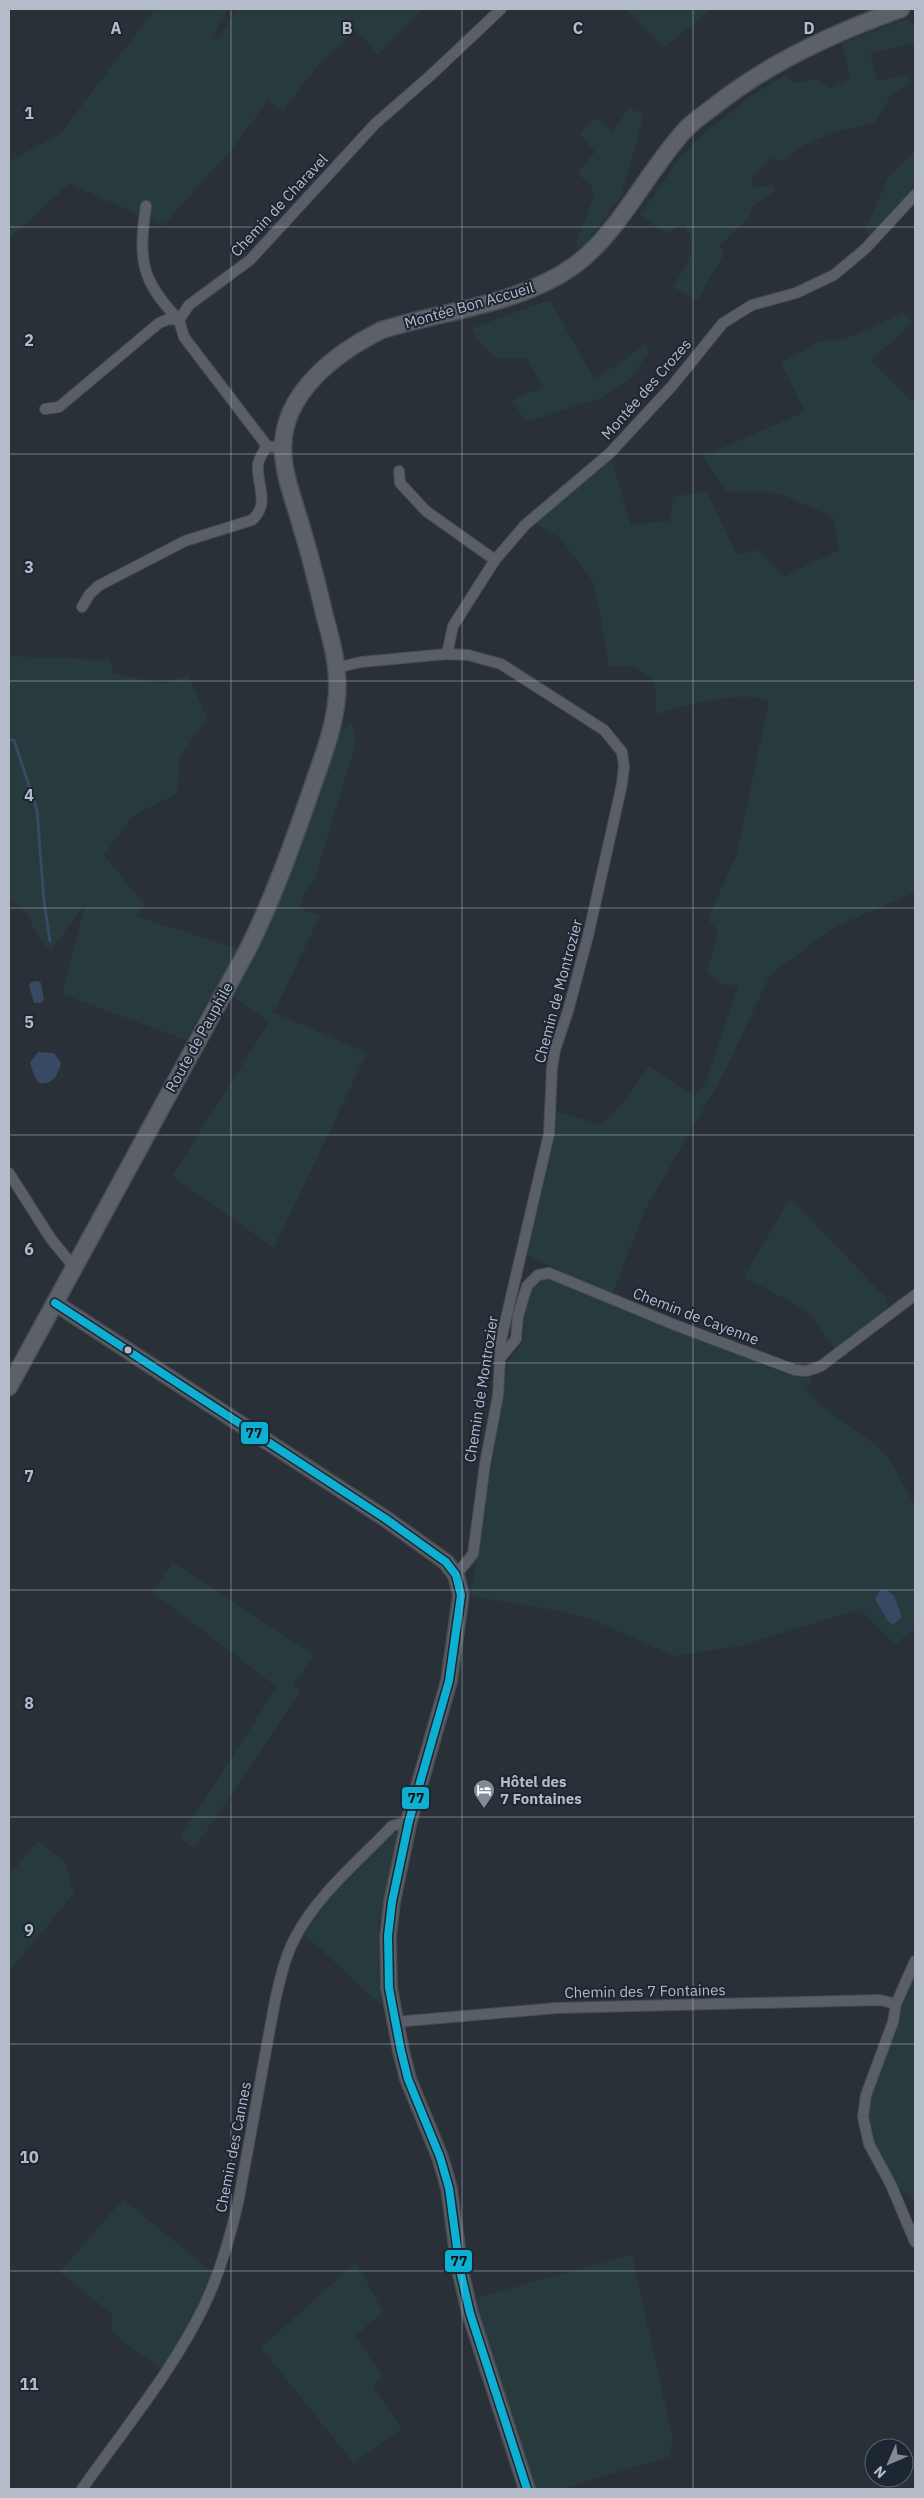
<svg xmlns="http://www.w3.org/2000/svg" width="924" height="2498" font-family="'IBM Plex Sans',sans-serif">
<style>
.green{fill:#273a3e}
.water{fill:#384963}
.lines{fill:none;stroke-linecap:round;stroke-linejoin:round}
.stream{stroke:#384963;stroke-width:3}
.street-casing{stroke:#484c53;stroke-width:12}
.secondary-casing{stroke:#484c53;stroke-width:18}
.primary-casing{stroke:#484c55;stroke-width:19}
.street{stroke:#5a5e66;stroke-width:10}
.secondary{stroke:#595d64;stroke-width:15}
.primary{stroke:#5c6168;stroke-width:16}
.bus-1-casing{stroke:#1d2633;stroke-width:11}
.bus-1{stroke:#0dafd3;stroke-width:8}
.grid{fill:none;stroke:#b4bcc9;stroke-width:1;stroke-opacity:0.55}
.bus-dot{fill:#b4bcc9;stroke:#1d2633;stroke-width:2}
.labels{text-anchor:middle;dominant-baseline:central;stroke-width:4;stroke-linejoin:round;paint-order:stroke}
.street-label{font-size:15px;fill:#b4bcc9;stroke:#1d2633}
.poi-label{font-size:15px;font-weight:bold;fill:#b4bcc9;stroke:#1d2633;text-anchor:start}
.grid-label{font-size:16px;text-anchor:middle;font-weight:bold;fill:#b4bcc9;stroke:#1d2633;stroke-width:4;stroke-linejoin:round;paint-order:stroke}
.line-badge{stroke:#1d2633;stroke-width:2}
.pale-badge-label{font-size:14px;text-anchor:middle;font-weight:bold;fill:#111}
</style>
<rect width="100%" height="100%" fill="#2a3038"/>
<g class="green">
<polygon points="155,9 228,9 211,38 218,39 238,9 423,9 378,55 356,30 317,67 283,111 268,100 236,144 164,225 69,184 9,239 9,161 60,134"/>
<polygon points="629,9 712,9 664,47 627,10"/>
<path d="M 901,21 L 909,21 L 915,25 L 915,43 L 870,54 L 877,81 L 907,74 L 911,82 L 892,94 L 874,123 C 844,129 807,138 785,160 L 770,159 L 751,178 L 754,188 L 773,185 L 776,191 L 753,206 L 748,218 L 720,245 L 724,254 L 697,300 L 673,287 C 687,263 701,250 683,223 L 667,234 L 640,215 L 678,160 L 700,137 L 751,96 L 785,75 L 793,83 L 816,79 L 831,88 L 851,79 L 842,43 Z"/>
<polygon points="629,108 644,115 621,196 584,245 578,248 576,243 594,196 592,187 577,173 595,152 580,134 594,118 613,131"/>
<polygon points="915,151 915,189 871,236 865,231 888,178"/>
<polygon points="550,300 594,379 629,357 644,344 650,350 631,378 601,398 526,422 512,400 543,387 527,358 497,359 477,339 472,328"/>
<path d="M 903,313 L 913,323 L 871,360 L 911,401 L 915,398 L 915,892 L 833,928 L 770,975 L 724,1073 L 645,1210 L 612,1295 L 527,1255 L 554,1138 L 556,1111 L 601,1125 L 619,1108 L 649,1066 L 695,1096 L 705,1083 L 738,986 L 718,983 L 707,971 L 718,932 L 708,919 L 737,854 L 769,701 C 740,689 687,706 656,714 L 655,682 L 636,667 L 609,666 L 594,583 L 560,538 L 534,523 L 611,458 L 631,525 L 670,521 L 673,497 L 706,491 L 737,555 L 758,550 L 784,576 L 839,550 L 833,517 L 778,493 L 725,491 L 703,456 L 805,412 L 781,363 L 820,341 L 844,339 Z"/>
<polygon points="9,656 110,660 113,673 164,684 188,675 207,718 180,757 177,793 131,817 104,855 145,905 135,916 239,949 186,1040 62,994 86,902 51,951 40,940 25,910 9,900"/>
<polygon points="352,722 356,742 314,881 303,895 300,909 320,916 274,1012 367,1053 274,1248 172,1176 269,1022 232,996 266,931 294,864 340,733"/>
<polygon points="790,1198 886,1298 888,1306 884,1313 836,1350 807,1311 744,1277"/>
<path d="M 547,1278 L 559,1281 L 786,1374 L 813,1379 L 806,1390 L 823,1407 L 877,1446 L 890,1460 L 915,1506 L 915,1629 L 895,1644 L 860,1609 L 740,1646 L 674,1656 L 598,1622 L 567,1612 L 471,1596 L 508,1361 C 512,1355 520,1349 522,1342 C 529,1319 514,1290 547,1278 Z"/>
<polygon points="173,1562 314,1655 292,1686 301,1691 194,1849 180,1838 277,1687 152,1592"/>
<polygon points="394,1832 398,1835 378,1929 378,1965 382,2003 373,1998 312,1941 301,1934 330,1898"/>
<polygon points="38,1841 65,1861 74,1893 9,1972 9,1876"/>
<path d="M 915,1972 L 915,2200 C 893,2188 872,2150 869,2125 C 868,2114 870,2104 872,2094 Z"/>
<polygon points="123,2199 213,2273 202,2304 162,2369 122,2342 112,2329 112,2314 60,2272"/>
<polygon points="632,2255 672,2435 671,2456 562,2489 535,2489 481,2325 475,2298"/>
<polygon points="356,2262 383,2312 355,2336 382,2376 373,2387 402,2428 354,2463 261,2348"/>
</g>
<g class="water">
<polygon points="38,981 41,983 44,1000 41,1003 34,1003 29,985 31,982"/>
<path d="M 38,1052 L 54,1053 L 61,1063 C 58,1075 53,1085 39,1083 L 34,1075 L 30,1063 Z"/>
<polygon points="886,1589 894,1596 902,1617 893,1625 888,1621 875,1599 880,1591"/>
</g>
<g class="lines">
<polyline class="stream" points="9,740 14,740 37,810 44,902 50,941"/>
<g class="street-casing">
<g id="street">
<path d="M 146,206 C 138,260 141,281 179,320"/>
<polyline points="45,409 59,407 159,323 169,319 179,320"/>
<polyline points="283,448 267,446 184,337 179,320 189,305 250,260 375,124 431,75 501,9"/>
<polyline points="399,471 400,483 426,511 495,560"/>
<path d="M 82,607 L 89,595 L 98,586 L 185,541 L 252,520 C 271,503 256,485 258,464 C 259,458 264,451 267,446"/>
<polyline points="447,654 453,626 495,560 525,525 610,453 672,386 723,323 752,305 796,293 834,275 865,249 915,195"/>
<polyline points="336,668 361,662 447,654 468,655 501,664 604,730 622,752 624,766 622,784 588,936 568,1011 555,1050 552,1068 549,1134 501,1340 498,1395 485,1464 473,1554 456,1575"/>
<polyline points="9,1173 51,1239 74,1267"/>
<polyline points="501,1357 516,1339 518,1316 527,1286 538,1275 549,1273 675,1325 795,1370 807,1371 821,1366 915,1295"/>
<polyline points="915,1961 896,2004 893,2022 866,2095 863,2117 869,2144 891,2185 915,2242"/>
<polyline points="395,2022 556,2008 880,2000 896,2004"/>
<path d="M 82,2489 C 124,2429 173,2371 205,2304 C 220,2272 230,2238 238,2203 L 275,2001 C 280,1979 285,1956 296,1936 C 318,1894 360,1860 392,1826 L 409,1821"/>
</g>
</g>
<g class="secondary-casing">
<polyline id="secondary" points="55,1303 386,1519 446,1562 456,1575 461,1595 449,1681 409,1821 392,1902 388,1936 389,1988 401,2051 408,2079 440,2157 449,2188 460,2270 470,2313 527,2489"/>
</g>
<g class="primary-casing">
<path id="primary" d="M 9,1387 L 249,947 C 275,894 294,840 313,785 C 323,756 335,726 337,695 C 339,668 332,642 325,617 C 318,587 311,558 302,529 C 295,503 283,475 283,448 C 283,392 337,352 382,330 C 445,310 520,305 575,265 C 621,231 648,169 687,128 C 696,119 707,112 717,104 C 772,61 835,32 901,9"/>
</g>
<use href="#street" class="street"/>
<use href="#secondary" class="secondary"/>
<use href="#primary" class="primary"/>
<g class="bus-1-casing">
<polyline id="bus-1" points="55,1303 386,1519 446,1562 456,1575 461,1595 449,1681 409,1821 392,1902 388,1936 389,1988 401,2051 408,2079 440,2157 449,2188 460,2270 470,2313 527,2489"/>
</g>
<use href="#bus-1" class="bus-1"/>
</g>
<path class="grid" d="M 231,9 L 231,2489M 462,9 L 462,2489M 693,9 L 693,2489M 9,227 L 915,227M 9,454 L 915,454M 9,681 L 915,681M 9,908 L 915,908M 9,1135 L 915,1135M 9,1363 L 915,1363M 9,1590 L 915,1590M 9,1817 L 915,1817M 9,2044 L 915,2044M 9,2271 L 915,2271"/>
<defs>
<g id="hotel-pin" transform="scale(1.125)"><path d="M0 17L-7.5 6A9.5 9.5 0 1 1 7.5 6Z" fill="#848b96" stroke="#1d2633"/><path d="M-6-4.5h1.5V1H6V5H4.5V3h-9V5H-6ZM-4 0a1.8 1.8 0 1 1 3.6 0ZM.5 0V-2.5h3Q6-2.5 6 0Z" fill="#fff"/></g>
</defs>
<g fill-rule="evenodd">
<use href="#hotel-pin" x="484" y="1790"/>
</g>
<circle class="bus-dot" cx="128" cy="1350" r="4.5"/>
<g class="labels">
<g class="street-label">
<text transform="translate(279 205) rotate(-47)">Chemin de Charavel</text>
<text transform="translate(469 305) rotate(-16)">Montée Bon Accueil</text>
<text transform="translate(646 389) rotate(-49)">Montée des Crozes</text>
<text transform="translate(558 991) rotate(-75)">Chemin de Montrozier</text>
<text transform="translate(199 1037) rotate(-61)">Route de Pauphile</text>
<text transform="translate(696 1316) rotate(21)">Chemin de Cayenne</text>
<text transform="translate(481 1389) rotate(-81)">Chemin de Montrozier</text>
<text transform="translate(645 1991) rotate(-1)">Chemin des 7 Fontaines</text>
<text transform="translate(233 2147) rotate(-79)">Chemin des Cannes</text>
</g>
<g class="poi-label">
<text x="500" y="1781">Hôtel des<tspan x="500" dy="17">7 Fontaines</tspan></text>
</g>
</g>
<g class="grid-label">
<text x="116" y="34">A</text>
<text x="347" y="34">B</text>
<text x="578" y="34">C</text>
<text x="809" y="34">D</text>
<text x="29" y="119">1</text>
<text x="29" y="346">2</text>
<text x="29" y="573">3</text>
<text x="29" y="801">4</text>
<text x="29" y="1028">5</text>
<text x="29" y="1255">6</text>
<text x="29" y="1482">7</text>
<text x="29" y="1709">8</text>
<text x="29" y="1936">9</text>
<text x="29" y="2163">10</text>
<text x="29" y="2390">11</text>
</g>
<g class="line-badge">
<rect x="240" y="1421" width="29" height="24" rx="5" fill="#0dafd3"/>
<rect x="401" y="1786" width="29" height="24" rx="5" fill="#0dafd3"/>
<rect x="444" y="2249" width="29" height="24" rx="5" fill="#0dafd3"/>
</g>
<g class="pale-badge-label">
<text x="254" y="1438">77</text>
<text x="416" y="1803">77</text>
<text x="459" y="2266">77</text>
</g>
<rect width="924" height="2498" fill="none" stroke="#b4bcc9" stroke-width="20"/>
<g transform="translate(889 2463) rotate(225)"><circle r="24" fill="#1d2633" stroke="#59626f"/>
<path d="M0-4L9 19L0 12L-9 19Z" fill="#848b96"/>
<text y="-8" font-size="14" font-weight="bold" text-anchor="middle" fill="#b4bcc9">N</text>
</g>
</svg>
